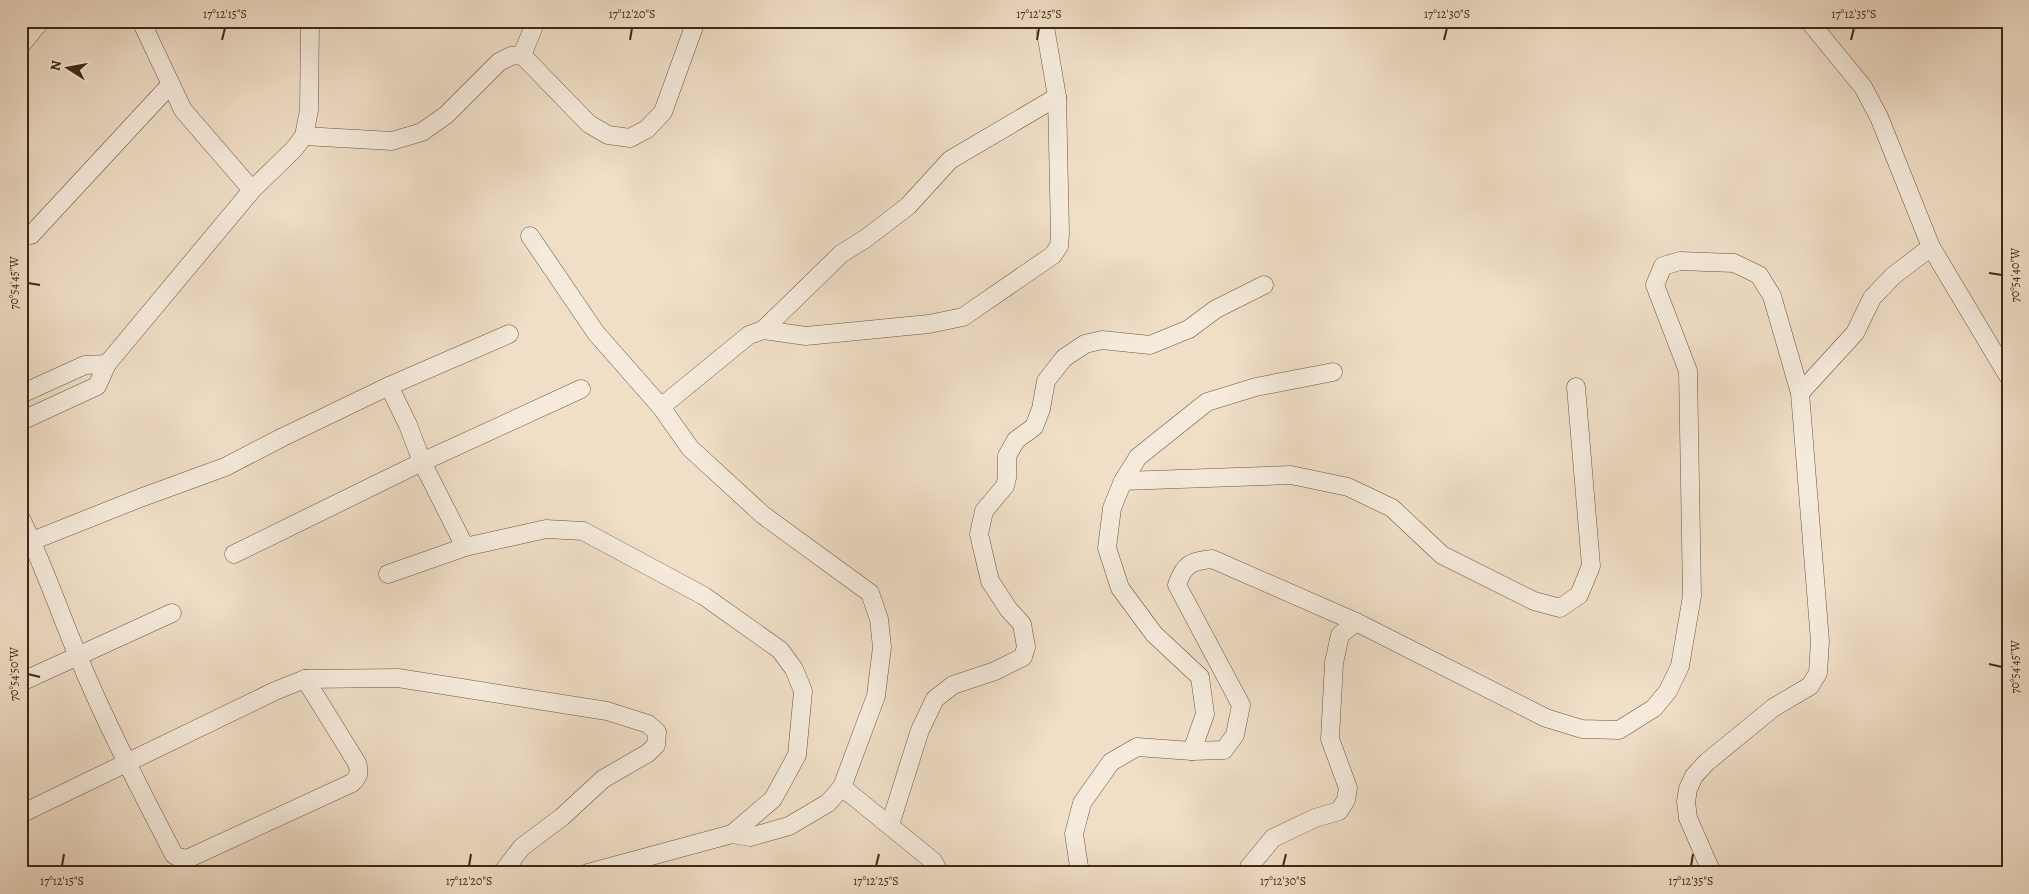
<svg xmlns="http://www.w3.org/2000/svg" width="2029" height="894" font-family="Alegreya,serif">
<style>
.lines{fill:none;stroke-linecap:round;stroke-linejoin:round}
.minor-casing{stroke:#6a563f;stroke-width:19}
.minor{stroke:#f5eadb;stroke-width:18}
.ticks{fill:none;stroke:#3d2912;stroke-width:2}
.neatline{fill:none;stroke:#3d2912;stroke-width:2}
.ticks-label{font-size:12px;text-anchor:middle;fill:#3d2912}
</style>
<rect width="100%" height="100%" fill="#f0dec7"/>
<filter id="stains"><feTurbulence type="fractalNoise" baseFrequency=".004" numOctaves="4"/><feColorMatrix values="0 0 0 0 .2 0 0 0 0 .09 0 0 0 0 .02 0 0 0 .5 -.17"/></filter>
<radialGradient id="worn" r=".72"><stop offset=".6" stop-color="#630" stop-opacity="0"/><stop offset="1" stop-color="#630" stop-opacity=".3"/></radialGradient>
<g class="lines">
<g class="minor-casing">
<g id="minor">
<polyline points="141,21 183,110 252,190"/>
<polyline points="1809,21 1863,87 1879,117 1931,247 2008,376"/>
<polyline points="21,45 41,21"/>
<polyline points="522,55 536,21"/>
<polyline points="304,136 392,141 422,132 446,115 499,62 511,56 522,55 589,124 608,135 630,138 647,129 663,112 696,21"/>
<polyline points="31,235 170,85"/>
<polyline points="530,236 596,333 661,407 690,448 763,515 870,593 879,619 882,647 876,696 842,787 828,803 789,826 750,837 732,834"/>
<polyline points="763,330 841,254 865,239 908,206 950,160 1057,97"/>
<polyline points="107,364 252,190 294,149 304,136 309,110 310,21"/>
<polyline points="389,386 408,425 422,462 465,547"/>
<polyline points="1800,393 1855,333 1872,298 1893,276 1931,247"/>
<polyline points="21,394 85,365 107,364 97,386 21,421"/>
<polyline points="661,407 749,335 763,330 806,336 929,324 963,317 1053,255 1059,246 1060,234 1057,97 1044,21"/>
<polyline points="1123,481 1291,475 1348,487 1392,508 1442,555 1534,601 1560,608 1579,595 1591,566 1576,387"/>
<path d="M 21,519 C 43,563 59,611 78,656 C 106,724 140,789 174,855 L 178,857 L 187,859 L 352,783 C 359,776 360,772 357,763 L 305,679"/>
<polyline points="22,545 140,498 225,467 283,437 389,386 509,334"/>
<polyline points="234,554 422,462 581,389"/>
<polyline points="388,574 465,547 546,529 583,531 704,596 780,650 794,669 803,691 797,755 773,799 732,834 588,873"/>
<polyline points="21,682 172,613"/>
<polyline points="1192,751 1205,714 1200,677 1154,634 1120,588 1107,548 1112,508 1123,481 1138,457 1207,402 1256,387 1333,372"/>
<polyline points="842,787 933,861 940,873"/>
<polyline points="21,814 275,691 305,679 398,678 607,711 648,724 657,732 656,745 648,753 603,779 562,817 522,847 502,873"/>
<polyline points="890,825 920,730 935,699 953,685 995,671 1023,657 1026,647 1022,624 1009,610 990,581 979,534 984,511 1005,486 1007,478 1007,456 1016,440 1034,427 1041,409 1046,381 1064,358 1085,344 1102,340 1150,345 1189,329 1216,309 1264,285"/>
<path d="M 1080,873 L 1074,834 L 1082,803 L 1111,762 L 1137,747 L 1192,751 L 1224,750 L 1235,735 L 1241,705 L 1177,585 C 1184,564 1191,561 1212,559 L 1356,622 L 1546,718 L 1582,729 L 1619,730 L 1654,708 L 1668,691 L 1680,666 L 1692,596 L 1688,371 L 1655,285 L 1663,266 L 1680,261 L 1734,263 L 1759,275 L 1772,296 L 1800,393 L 1820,641 L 1818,673 L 1810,686 L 1773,708 L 1707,762 L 1694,776 L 1688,789 L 1686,802 L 1688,818 L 1712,873"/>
<polyline points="1248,873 1249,867 1273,838 1315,818 1339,811 1346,800 1348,788 1330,739 1334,663 1340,635 1356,622"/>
</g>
</g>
<use href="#minor" class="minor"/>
</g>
<path class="ticks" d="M 222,40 L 225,28M 630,40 L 632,28M 1037,40 L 1039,28M 1444,40 L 1447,28M 1851,40 L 1854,28M 1989,273 L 2002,275M 28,283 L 40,285M 1989,664 L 2002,667M 28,674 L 40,677M 62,866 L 64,854M 469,866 L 471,854M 876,866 L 879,854M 1283,866 L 1286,854M 1691,866 L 1693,854"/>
<rect width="2029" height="894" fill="none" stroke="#f0dec7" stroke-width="55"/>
<g transform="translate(68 68) rotate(281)" stroke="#f5eadb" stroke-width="4" paint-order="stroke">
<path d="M0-4L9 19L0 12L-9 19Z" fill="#3d2912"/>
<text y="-8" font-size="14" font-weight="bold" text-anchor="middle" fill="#3d2912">N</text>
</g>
<rect x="28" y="28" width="1974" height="838" class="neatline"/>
<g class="ticks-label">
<text x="225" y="18">17°12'15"S</text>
<text x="632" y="18">17°12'20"S</text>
<text x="1039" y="18">17°12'25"S</text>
<text x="1447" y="18">17°12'30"S</text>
<text x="1854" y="18">17°12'35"S</text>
<text transform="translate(2015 275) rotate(-90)" y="4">70°54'40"W</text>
<text transform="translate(14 283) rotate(-90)" y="4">70°54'45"W</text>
<text transform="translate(2015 667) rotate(-90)" y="4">70°54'45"W</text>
<text transform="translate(14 674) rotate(-90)" y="4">70°54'50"W</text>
<text x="62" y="885">17°12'15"S</text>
<text x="469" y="885">17°12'20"S</text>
<text x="876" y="885">17°12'25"S</text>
<text x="1283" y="885">17°12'30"S</text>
<text x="1691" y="885">17°12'35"S</text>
</g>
<rect width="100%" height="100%" filter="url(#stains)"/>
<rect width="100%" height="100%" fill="url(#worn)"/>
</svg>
